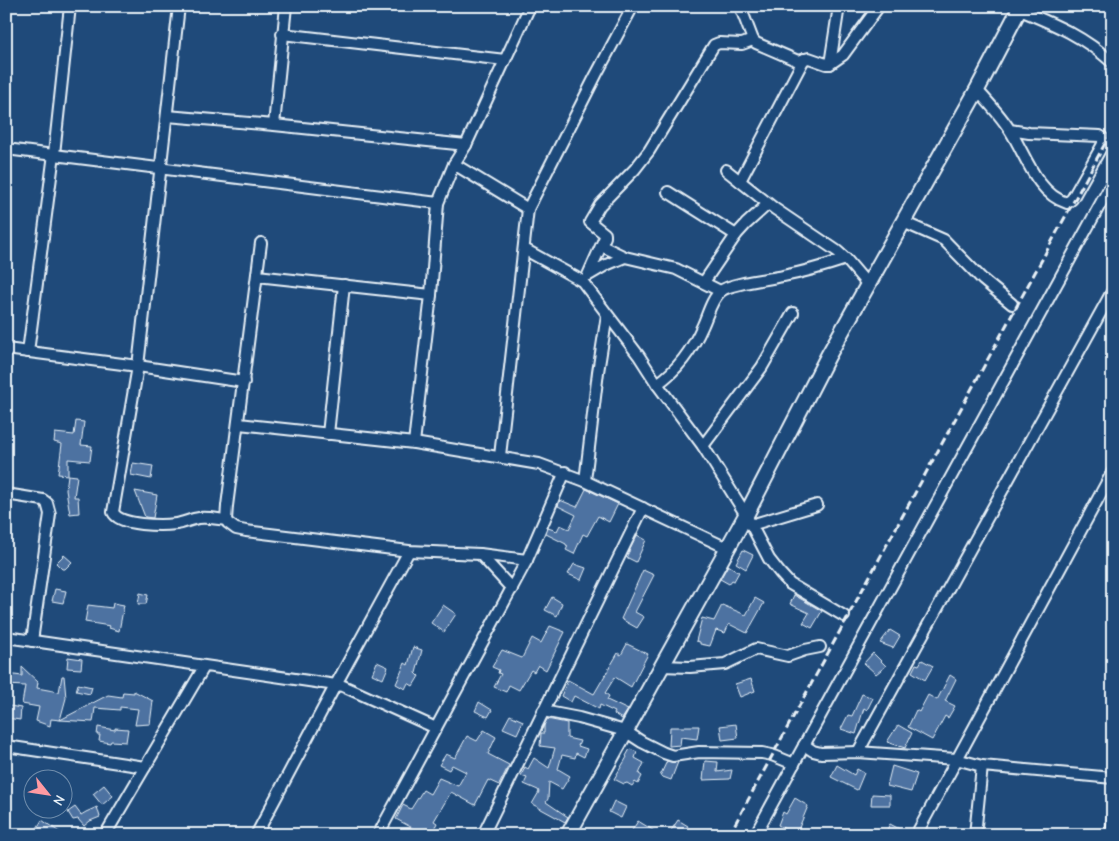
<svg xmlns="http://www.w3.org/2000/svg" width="1119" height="841" font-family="'Comic Neue',sans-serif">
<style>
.building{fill:#4e72a1;stroke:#e8f1f8}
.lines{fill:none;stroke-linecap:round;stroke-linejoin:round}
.street-casing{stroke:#e8f1f8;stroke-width:14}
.secondary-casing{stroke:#e8f1f8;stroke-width:18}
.street{stroke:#1f4a7a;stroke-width:10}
.secondary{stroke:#1f4a7a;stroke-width:14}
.rail{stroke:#e8f1f8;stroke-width:3;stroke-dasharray:8 4;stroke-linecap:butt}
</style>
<rect width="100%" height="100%" fill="#1f4a7a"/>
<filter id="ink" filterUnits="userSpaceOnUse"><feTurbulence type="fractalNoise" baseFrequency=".02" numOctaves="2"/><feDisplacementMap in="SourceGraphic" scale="10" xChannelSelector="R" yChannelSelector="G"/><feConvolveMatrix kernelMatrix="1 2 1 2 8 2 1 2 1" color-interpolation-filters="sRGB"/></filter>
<g filter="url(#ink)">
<g class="building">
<polygon points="76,421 84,422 81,445 92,446 90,461 68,459 68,475 58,474 62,444 54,442 55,433 74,435"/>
<polygon points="133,463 153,466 151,479 131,475"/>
<polygon points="68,475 77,476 74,497 78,497 79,513 70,514 66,490"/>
<polygon points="586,489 618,504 609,522 598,516 587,536 583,534 574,554 566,550 568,546 566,545 566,544 546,534 548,528 557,531 560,525 569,529 576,515 558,506 560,500 577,507"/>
<polygon points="135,491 157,495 153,518 145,517"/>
<polygon points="637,535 646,540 636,562 626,557"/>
<polygon points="743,550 753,555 746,569 736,563"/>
<polygon points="64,555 72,562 65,569 62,569 56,563"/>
<polygon points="574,564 586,568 581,580 568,574"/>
<polygon points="728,565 739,572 734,581 732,580 729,584 720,579"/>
<polygon points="643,570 654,575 635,612 644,617 637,628 621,619"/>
<polygon points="55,589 66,591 63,603 52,601"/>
<polygon points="140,593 148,595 146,604 138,604"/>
<polygon points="794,595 822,611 812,628 803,623 809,613 790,604"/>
<polygon points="552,597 562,603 557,616 545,610"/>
<polygon points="755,598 764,603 747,633 729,624 725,633 716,630 710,646 700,644 700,642 696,641 702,618 714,621 722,605 746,615"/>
<polygon points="113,603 124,605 119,631 109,628 110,626 85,622 88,605 112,608"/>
<polygon points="443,605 456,614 444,632 431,623"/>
<polygon points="550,626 565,632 546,670 538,665 534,672 531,670 519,690 509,685 506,692 494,687 501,674 498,673 499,670 492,667 502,650 522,658 532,638 541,643"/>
<polygon points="890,630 900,636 893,648 880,643"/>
<polygon points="627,644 648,654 631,687 615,677 605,693 609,696 607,700 628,710 622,719 614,714 615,712 600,705 599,709 574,696 571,702 561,696 568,680 594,694 618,653 621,655"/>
<polygon points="413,647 422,650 416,673 419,676 413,686 408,683 405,689 396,684 405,663 408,665"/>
<polygon points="873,653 886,666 876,674 864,663"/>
<polygon points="68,657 82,659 81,669 67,668"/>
<polygon points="922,660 933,666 925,680 912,672 916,664 919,665"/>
<polygon points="377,662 388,667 383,679 372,674"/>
<polygon points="22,667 38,682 37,688 59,692 62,676 64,676 66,698 60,720 51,719 50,726 36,721 39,707 22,704 25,686 6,685 7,674 22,676"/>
<polygon points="950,675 956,679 945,701 955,706 948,718 945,716 932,740 908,727 916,710 919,712 928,695 937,700"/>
<polygon points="751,679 755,691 740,697 735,684"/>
<polygon points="78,684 92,687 90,694 76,691"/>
<polygon points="134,691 153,701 150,724 135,725 138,709 120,707 120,710 95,708 93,722 60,720 108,695 122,697 123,692 134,693"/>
<polygon points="862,694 873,698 867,710 864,708 856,734 841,729 848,715 852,716"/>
<polygon points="479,702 492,710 488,717 475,711"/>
<polygon points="10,706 21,708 20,720 7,718"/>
<polygon points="510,715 523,721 517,734 503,728"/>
<polygon points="547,719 567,723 567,738 580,741 578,746 587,749 584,757 576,753 575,758 562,755 558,769 570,776 562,789 549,782 548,799 546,802 568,817 565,822 532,804 539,792 538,790 524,784 527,778 521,776 525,767 528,769 534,758 549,768 555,748 540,746 541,733 544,733 544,725"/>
<polygon points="736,724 738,738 722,740 720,726"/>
<polygon points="898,725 912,733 905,748 887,742"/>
<polygon points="685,726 699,726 697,739 681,737 680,745 669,746 670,727 684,727"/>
<polygon points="98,727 115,730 115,728 128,729 126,742 111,741 110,743 99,741 100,735 97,735"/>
<polygon points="484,730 496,737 488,754 509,765 499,785 488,780 475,805 451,792 434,821 437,823 431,835 416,835 418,831 396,819 403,805 411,809 423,790 430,794 439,778 458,786 466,772 452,765 449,770 439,765 446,754 455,758 467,736 477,741"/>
<polygon points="630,749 637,752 635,758 644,763 639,774 642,776 638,784 635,782 632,786 627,783 624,784 614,779 627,757 626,756"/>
<polygon points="667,761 678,762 671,780 660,776"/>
<polygon points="705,761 718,762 717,772 732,770 730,779 703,780"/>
<polygon points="837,765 854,775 857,769 864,773 857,790 831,777"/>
<polygon points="892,766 917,774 911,792 887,786"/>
<polygon points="104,785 113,796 102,805 93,794"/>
<polygon points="872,794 890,795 890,805 871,805"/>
<polygon points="795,798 808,806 796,835 778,825 783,812 786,814"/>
<polygon points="614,801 626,807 621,818 609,812"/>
<polygon points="75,807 81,815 86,812 97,807 100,817 90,821 84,826 78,819 73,820 68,812"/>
<polygon points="42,820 49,825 64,835 33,835"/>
<polygon points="678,820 688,826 682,835 668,835"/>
<polygon points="638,821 661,835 629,835"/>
<polygon points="890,824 909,834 909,835 884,835"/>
</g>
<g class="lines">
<g class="street-casing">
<g id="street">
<path d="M 179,6 L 138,366 L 113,512 C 119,526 162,526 176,524 C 184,523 191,519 199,518 C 208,517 217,519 226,520"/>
<polyline points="740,6 753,40 756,43 798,61 809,58 826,64 830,64 843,55 879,6"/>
<path d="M 1020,10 C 1056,25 1083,36 1113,63"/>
<polyline points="282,34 505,60"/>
<polyline points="830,64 839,6"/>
<path d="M 977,90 C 989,103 1002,117 1011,132 C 1026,156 1037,194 1067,203 L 1072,199 L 1103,144 L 1103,138 L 1100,136 L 1029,133 L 1010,130"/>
<polyline points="167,116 274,125 466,145"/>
<polyline points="274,125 286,6"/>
<polyline points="6,149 438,203"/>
<polyline points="454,164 528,209"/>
<polyline points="726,170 775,209 837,251 846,259 868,285"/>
<polyline points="740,181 804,59"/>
<polyline points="668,192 736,235"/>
<polyline points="903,222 944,240 983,280 1012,304"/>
<polyline points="261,243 227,506 226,520 228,523 236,529 246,531 409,551 480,554 527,560"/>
<polyline points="602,246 625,257"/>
<polyline points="524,249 582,281 639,356 657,384 703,446 746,515 769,559 780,573 790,584 844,616"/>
<polyline points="588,275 605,237 605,234 590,222 600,205 635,169 649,151 714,45 719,43 742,44 753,40"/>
<polyline points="589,275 606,265 625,257 676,269 720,291"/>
<polyline points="257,276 431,295"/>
<polyline points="704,282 736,235 746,224 768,204"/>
<polyline points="6,349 138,366 244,382"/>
<polyline points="28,352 54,154 70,6"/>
<path d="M 657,384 C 678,370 693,348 703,325 C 708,314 712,298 721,291 C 730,283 770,279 783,276 C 805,272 825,266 846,259"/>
<polyline points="239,424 414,443 539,464 585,481 727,548"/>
<polyline points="328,434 344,285"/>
<polyline points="414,443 431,295 438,203 454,164 466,145 530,6"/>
<polyline points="703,446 762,367 793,313"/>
<polyline points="500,456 528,209 596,75 633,6"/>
<polyline points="585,481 598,372 607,315"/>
<polyline points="6,494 43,500 47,503 50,514 32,641"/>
<polyline points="751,525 817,505"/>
<polyline points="480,554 512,589"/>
<polyline points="6,637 343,686 436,728"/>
<polyline points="661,666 690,667 725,664 756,649 788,656 805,650 820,647"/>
<polyline points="543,711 579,718 625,731 642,742 664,753 673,756 699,752 762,753 772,755 794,764"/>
<polyline points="804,745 813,751 821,753 858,752 956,759 982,766 1113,778"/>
<polyline points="6,746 145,767"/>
<polyline points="858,752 1113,290"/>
<polyline points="105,835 204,667"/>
<polyline points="256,835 335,686 409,551"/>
<polyline points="378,835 527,560 565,472"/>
<polyline points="483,835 643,508"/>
<polyline points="755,835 1113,181"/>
<polyline points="916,835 1113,471"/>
<polyline points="975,835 982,766"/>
<polyline points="1111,835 1113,816"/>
</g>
</g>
<g class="secondary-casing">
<polyline id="secondary" points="568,835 746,515 828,356 977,90 1021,6"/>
</g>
<use href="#street" class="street"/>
<use href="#secondary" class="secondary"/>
<polyline class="rail" points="729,835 1113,129"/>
</g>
</g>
<rect width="1119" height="841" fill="none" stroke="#1f4a7a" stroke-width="25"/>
<rect x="12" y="12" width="1094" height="816" fill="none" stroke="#e8f1f8" stroke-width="2" filter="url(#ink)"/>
<g transform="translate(48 794) rotate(120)"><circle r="24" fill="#1f4a7a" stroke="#6f8dac"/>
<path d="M0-4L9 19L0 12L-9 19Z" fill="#ff9aa2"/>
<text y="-8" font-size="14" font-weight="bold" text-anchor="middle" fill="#e8f1f8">N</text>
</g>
</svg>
